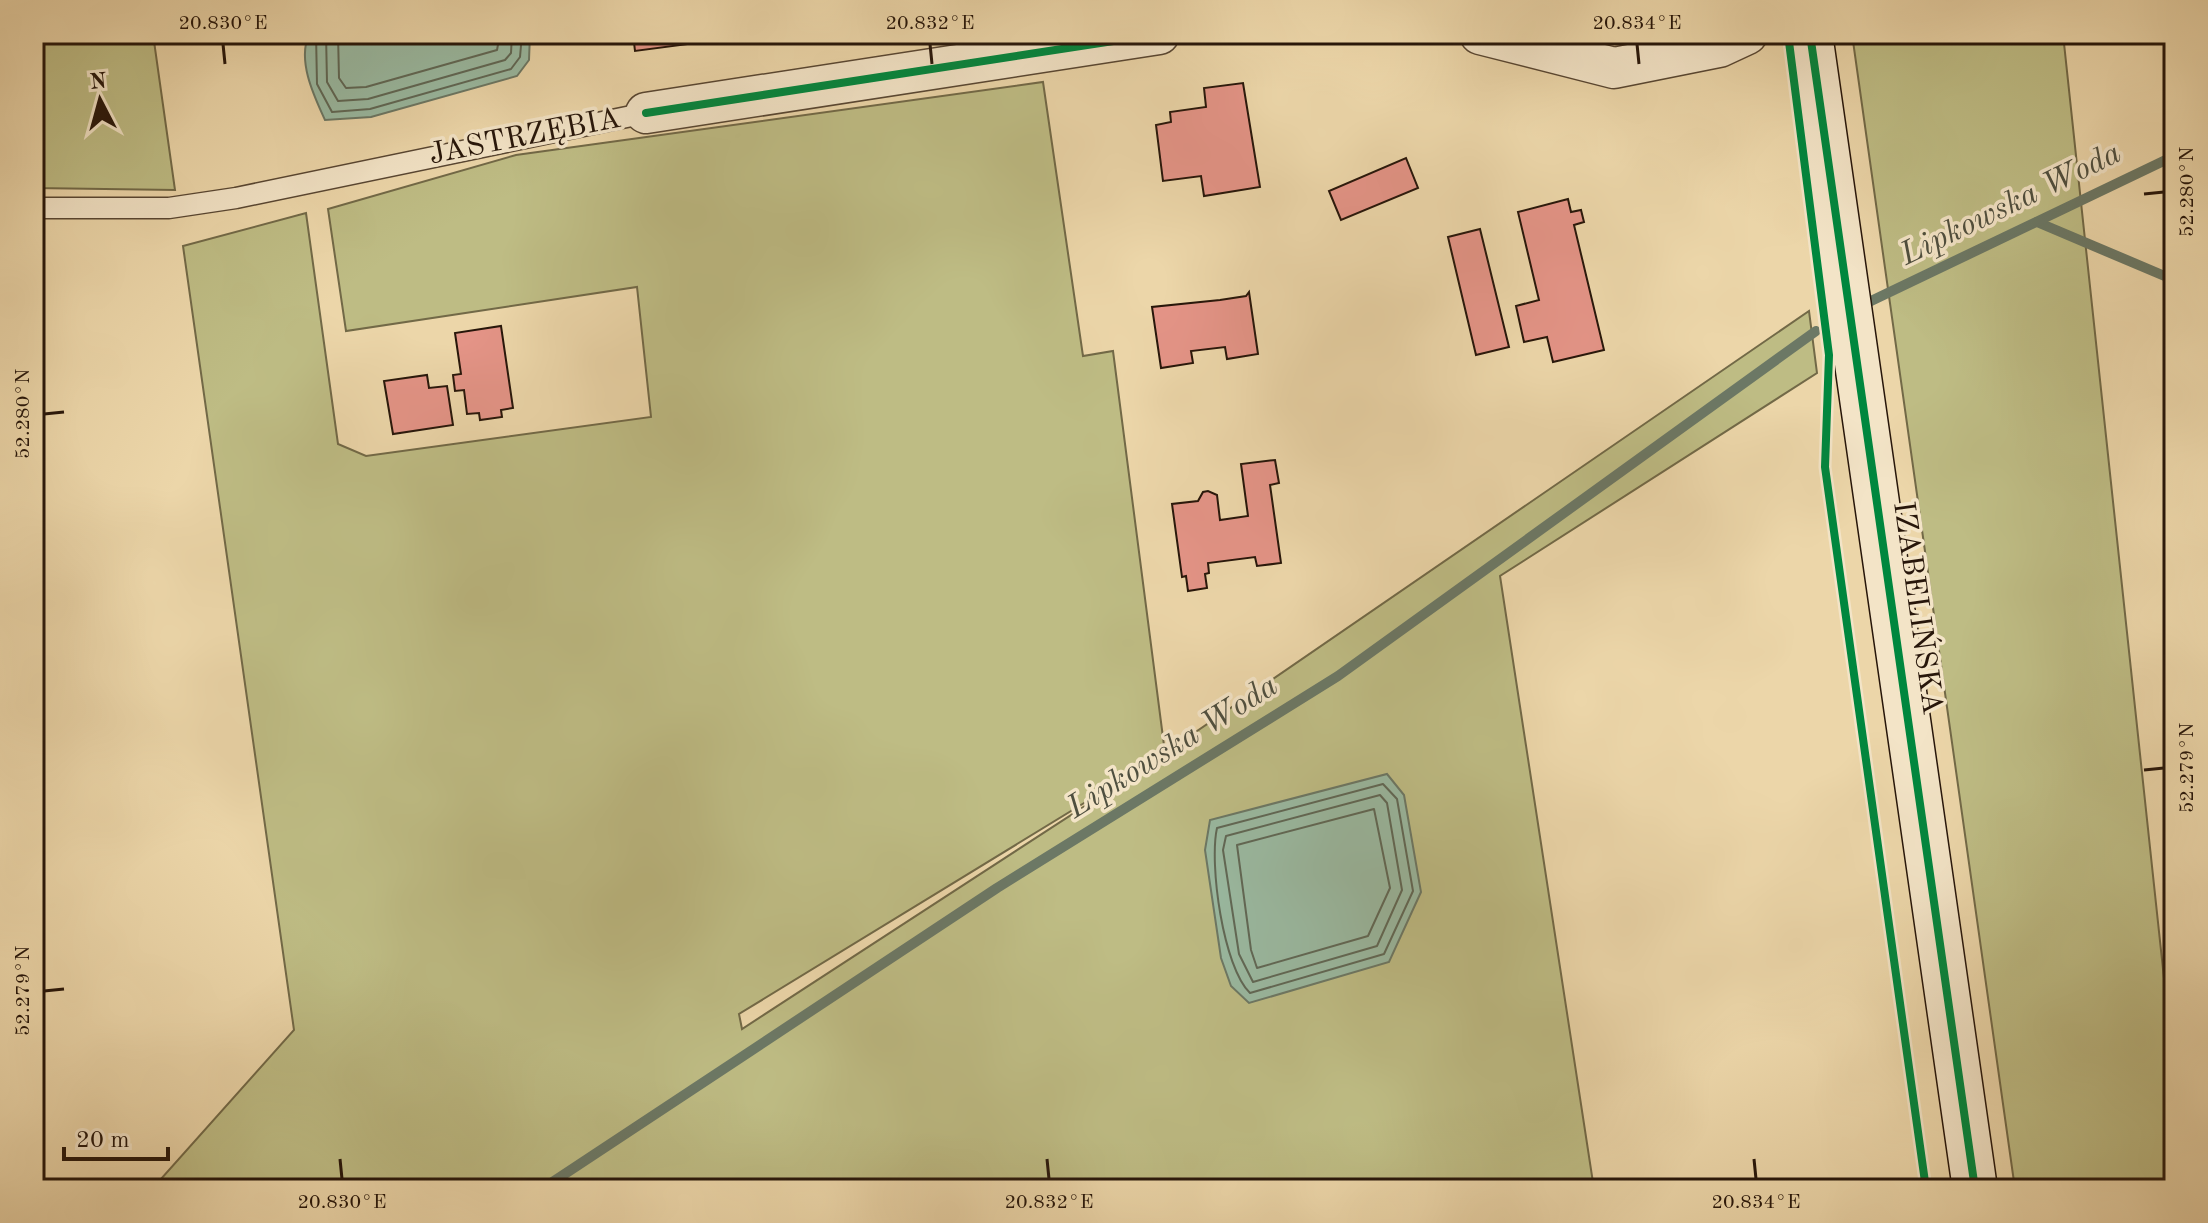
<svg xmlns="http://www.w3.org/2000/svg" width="2208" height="1223" font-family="'Old Standard TT',serif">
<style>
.green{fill:#bebc84;stroke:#726947;stroke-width:2;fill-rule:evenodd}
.water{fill:#9abaa2;stroke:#6c7865;stroke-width:2}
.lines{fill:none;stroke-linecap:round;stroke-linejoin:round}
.shore{stroke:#606856;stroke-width:2}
.stream{stroke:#6c7865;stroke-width:10}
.building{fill:#e49487;stroke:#27160a;stroke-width:2}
.lane-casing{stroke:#584632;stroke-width:23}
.street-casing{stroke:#584632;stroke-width:43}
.secondary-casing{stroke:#27160a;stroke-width:47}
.lane{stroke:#f3e4c7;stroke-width:20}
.street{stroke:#f3e4c7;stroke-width:40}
.secondary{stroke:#f3e4c7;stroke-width:44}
.cycleway-casing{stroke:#f3e4c7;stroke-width:13}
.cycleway{stroke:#00873e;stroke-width:8}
.ticks{fill:none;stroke:#27160a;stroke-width:3}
.labels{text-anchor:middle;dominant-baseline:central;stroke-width:7;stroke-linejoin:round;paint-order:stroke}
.street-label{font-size:30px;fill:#27160a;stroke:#f3e4c7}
.water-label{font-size:32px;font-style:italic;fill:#4f4f3f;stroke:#f3e4c7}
.neatline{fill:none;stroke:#27160a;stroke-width:3}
.ticks-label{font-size:20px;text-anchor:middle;fill:#27160a}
</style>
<rect width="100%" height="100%" fill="#ecd6a9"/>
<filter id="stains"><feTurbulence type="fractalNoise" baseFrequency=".0025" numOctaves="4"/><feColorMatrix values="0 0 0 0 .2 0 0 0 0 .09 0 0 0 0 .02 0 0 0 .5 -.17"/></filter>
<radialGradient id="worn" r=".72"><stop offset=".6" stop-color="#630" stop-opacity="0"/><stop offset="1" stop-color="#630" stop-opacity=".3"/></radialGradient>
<g class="green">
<polygon points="34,34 153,34 175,190 34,188"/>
<polygon points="1852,34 2063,34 2174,1072 2174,1189 2015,1189"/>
<path d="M 1043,82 L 1083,356 L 1113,351 L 1165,753 L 1809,311 L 1817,373 L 1500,576 L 1594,1189 L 152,1189 L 294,1030 L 183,246 L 306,213 L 338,444 L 366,456 L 651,417 L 637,287 L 346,331 L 328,209 L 516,155 ZM 1130,775 L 1131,776 L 742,1029 L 739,1014 Z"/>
</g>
<g class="water">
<path d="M 309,34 L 530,34 L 529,60 L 517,76 L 371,117 L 325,120 C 314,96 297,61 309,34 Z"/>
<polygon points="1387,774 1404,795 1421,892 1389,962 1249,1003 1231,986 1221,958 1205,850 1210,820"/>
</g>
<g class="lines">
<g class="shore">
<polyline points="316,34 317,84 332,112 370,109 511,69 520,57 522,34"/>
<polyline points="326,34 327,82 338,101 368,99 505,60 511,53 512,34"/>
<polyline points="338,34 339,78 346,88 366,87 497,50 500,34"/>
<path d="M 1383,784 L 1397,799 L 1413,891 L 1384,954 L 1250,993 C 1223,967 1209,864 1217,828 Z"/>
<polygon points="1380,795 1387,803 1402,890 1377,946 1253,982 1239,954 1223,850 1226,836"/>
<polygon points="1374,809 1390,888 1368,936 1257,968 1251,950 1237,845"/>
</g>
<g class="stream">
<polyline points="2037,222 2174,280"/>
<polyline points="1871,301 2174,156"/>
<polyline points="542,1189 997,888 1338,676 1816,331"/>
</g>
</g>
<g class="building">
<polygon points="633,34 694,34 696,43 635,51"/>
<polygon points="1243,83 1260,187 1204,196 1201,176 1163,181 1156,125 1171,122 1170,112 1206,107 1204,88"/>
<polygon points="1406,158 1418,188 1341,220 1329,191"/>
<polygon points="1568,199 1571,212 1581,210 1584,222 1574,225 1604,350 1553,362 1547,337 1524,342 1516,306 1539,300 1518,212"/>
<polygon points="1480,229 1509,347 1476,355 1448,237"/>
<polygon points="1249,292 1258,354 1227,359 1225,347 1191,351 1193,363 1161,368 1152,307 1220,300 1246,296"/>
<polygon points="501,326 513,408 501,410 502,417 480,420 479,413 467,414 464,390 455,391 453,375 461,374 455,333"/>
<polygon points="427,375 429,388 447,386 453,425 393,434 384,381"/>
<polygon points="1275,460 1279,483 1270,485 1281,563 1257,566 1255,557 1208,563 1209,573 1205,574 1207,588 1188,591 1186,576 1182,577 1172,504 1198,501 1203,492 1208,491 1217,495 1220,520 1248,516 1241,464"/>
</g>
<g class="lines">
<g class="lane-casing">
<polyline id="lane" points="34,208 169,208 236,198 646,113"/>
</g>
<g class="street-casing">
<g id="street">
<polyline points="1480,34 1614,68 1719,47 1747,34"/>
<polyline points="646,113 1159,34"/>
</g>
</g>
<g class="secondary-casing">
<polyline id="secondary" points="1810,34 1975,1189"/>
</g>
<use href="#lane" class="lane"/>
<use href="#street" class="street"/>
<use href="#secondary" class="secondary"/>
<g class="cycleway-casing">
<g id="cycleway">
<polyline points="1788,34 1829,355 1825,467 1926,1189"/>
<polyline points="1810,34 1975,1189"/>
<polyline points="646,113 1159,34"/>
</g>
</g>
<use href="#cycleway" class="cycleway"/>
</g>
<path class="ticks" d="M 223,44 L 225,64M 930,44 L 932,64M 1637,44 L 1639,64M 2144,194 L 2164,192M 44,414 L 64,412M 2144,770 L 2164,768M 44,991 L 64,989M 340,1159 L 342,1179M 1047,1159 L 1049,1179M 1754,1159 L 1756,1179"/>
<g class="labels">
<g class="street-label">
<text transform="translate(525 137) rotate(-11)">JASTRZĘBIA</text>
<text transform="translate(1917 608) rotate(82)">IZABELIŃSKA</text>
</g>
<g class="water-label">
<text transform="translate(2011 205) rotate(-26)">Lipkowska Woda</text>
<text transform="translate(1173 748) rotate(-32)">Lipkowska Woda</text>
</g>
</g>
<rect width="2208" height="1223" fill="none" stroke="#ecd6a9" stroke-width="88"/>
<g transform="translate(100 100) rotate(354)" stroke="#f3e4c7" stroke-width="6" paint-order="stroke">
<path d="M0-6L14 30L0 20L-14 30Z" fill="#27160a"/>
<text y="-12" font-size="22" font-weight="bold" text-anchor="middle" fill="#27160a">N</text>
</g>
<path d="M64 1147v12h104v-12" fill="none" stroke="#27160a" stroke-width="4"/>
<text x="76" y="1147" font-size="24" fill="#27160a" stroke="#f3e4c7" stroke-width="6" paint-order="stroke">20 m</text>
<rect x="44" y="44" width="2120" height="1135" class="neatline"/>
<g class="ticks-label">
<text x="223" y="29">20.830°E</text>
<text x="930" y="29">20.832°E</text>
<text x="1637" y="29">20.834°E</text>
<text transform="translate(2186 192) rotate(-90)" y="7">52.280°N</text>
<text transform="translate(22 414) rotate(-90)" y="7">52.280°N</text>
<text transform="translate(2186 768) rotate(-90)" y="7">52.279°N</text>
<text transform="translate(22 991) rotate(-90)" y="7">52.279°N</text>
<text x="342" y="1208">20.830°E</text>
<text x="1049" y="1208">20.832°E</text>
<text x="1756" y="1208">20.834°E</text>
</g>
<rect width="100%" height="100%" filter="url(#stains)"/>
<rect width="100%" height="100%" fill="url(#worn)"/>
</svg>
